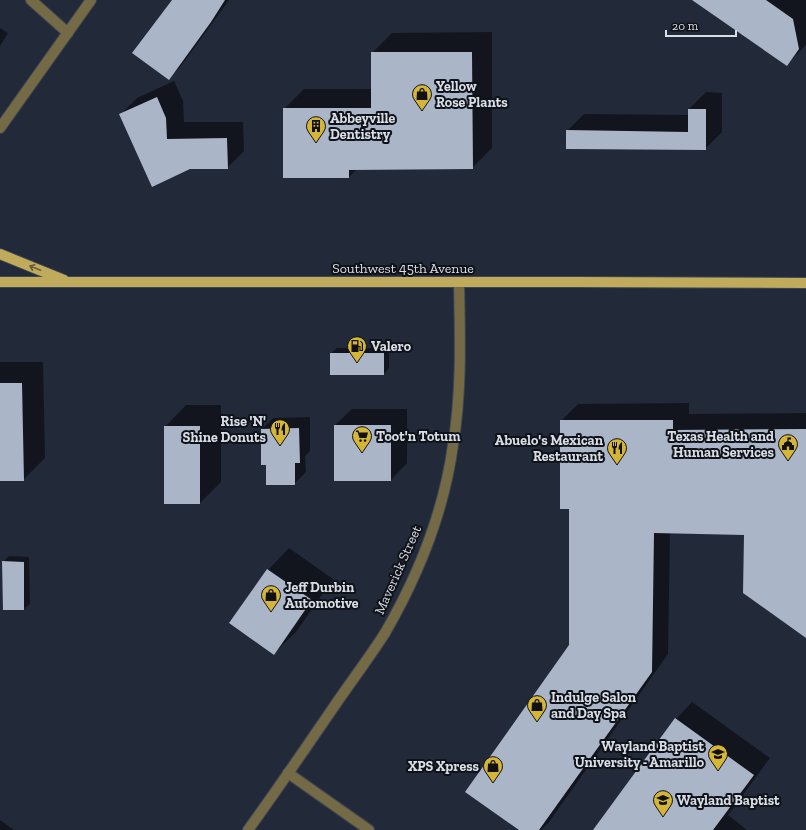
<svg xmlns="http://www.w3.org/2000/svg" width="806" height="830" font-family="'Zilla Slab',serif">
<style>
.shadow{fill:#0007}
.building{fill:#abb5c8}
.lines{fill:none;stroke-linecap:round;stroke-linejoin:round}
.minor-casing{stroke:#3f4654;stroke-width:12}
.major-casing{stroke:#3f4654;stroke-width:12}
.minor{stroke:#746a46;stroke-width:10}
.major{stroke:#c0ab5c;stroke-width:10}
.oneway{stroke:#685e3a}
.labels{text-anchor:middle;dominant-baseline:central;stroke-width:4;stroke-linejoin:round;paint-order:stroke}
.poi-label{font-size:14px;font-weight:bold;fill:#d8dde6;stroke:#0f1218;text-anchor:start}
.street-label{font-size:14px;fill:#d8dde6;stroke:#0f1218}
</style>
<rect width="100%" height="100%" fill="#222938"/>
<g class="shadow">
<polygon points="174,0 229,0 181,66 169,78"/>
<polygon points="694,0 806,0 806,45 786,65"/>
<polygon points="0,28 8,33 0,46"/>
<polygon points="492,32 492,148 472,168 357,169 349,177 284,109 304,89 372,89 372,53 392,33"/>
<polygon points="174,81 183,101 184,122 243,122 244,151 227,168 190,168 120,115 137,98"/>
<polygon points="706,92 722,93 722,132 705,149 567,131 584,114 689,115 689,109"/>
<polygon points="337,348 389,348 389,368 384,374 331,353"/>
<polygon points="0,362 43,362 45,458 23,480 0,480"/>
<polygon points="689,403 689,414 806,413 806,637 745,534 670,533 668,654 549,822 541,830 521,830 570,646 570,508 561,421 578,404"/>
<polygon points="186,405 221,405 221,482 200,503 165,427"/>
<polygon points="352,409 407,409 407,463 391,480 335,425"/>
<polygon points="310,417 310,451 305,456 306,472 294,484 267,464 262,429 273,418"/>
<polygon points="289,548 333,579 296,632 274,653 268,570"/>
<polygon points="9,556 29,557 30,604 24,609 4,609 3,562"/>
<polygon points="692,702 770,758 728,815 747,830 595,830 676,719"/>
<polygon points="0,820 14,830 0,830"/>
</g>
<g class="building">
<polygon points="172,0 225,0 211,22 169,80 132,53"/>
<polygon points="692,0 766,0 793,19 799,49 787,66"/>
<polygon points="371,52 472,52 473,169 349,170 349,178 283,178 283,108 371,108"/>
<polygon points="157,97 166,118 167,139 227,138 228,169 190,169 152,187 119,114"/>
<polygon points="688,109 706,109 706,150 566,149 566,130 688,132"/>
<rect x="330" y="353" width="54" height="22"/>
<polygon points="0,383 22,383 24,481 0,481"/>
<polygon points="560,420 673,420 673,430 806,429 806,638 743,593 744,535 654,533 652,672 539,830 519,830 465,792 569,645 569,509 560,509"/>
<rect x="334" y="425" width="57" height="56"/>
<rect x="164" y="426" width="36" height="78"/>
<polygon points="299,428 300,463 295,463 295,485 266,485 266,465 261,465 261,429"/>
<polygon points="2,561 24,562 24,610 3,610"/>
<polygon points="267,569 312,600 274,655 229,623"/>
<polygon points="675,718 754,775 713,830 593,830"/>
</g>
<g class="lines">
<g class="minor-casing">
<g id="minor">
<polyline points="31,0 68,33"/>
<polyline points="0,128 91,0"/>
<polyline points="288,773 369,830"/>
<path d="M 248,830 C 277,790 305,749 333,708 C 350,683 369,658 385,633 C 418,576 444,511 453,445 C 462,391 460,336 459,282"/>
</g>
</g>
<g class="major-casing">
<g id="major">
<polyline points="0,254 64,280"/>
<polyline points="0,282 574,282 806,283"/>
</g>
</g>
<use href="#minor" class="minor"/>
<use href="#major" class="major"/>
</g>
<defs><path id="oneway-shaft" d="M-6 0H5M1.5-3L5.5 0L1.5 3" fill="none" stroke-width="1.6" stroke-linecap="round" stroke-linejoin="round"/></defs>
<use class="oneway" href="#oneway-shaft" transform="translate(35 268) rotate(-158)"/>
<defs>
<g id="shop-pin" transform="scale(1)"><path d="M0 17L-7.5 6A9.5 9.5 0 1 1 7.5 6Z" fill="#d5b535" stroke="#0f1218"/><path d="M-5-2.5h2.3a2.7 3.5 0 0 1 5.4 0H5L5.5 6h-11ZM-1.5-2.5h3a1.5 2.3 0 0 0-3 0Z" fill="#111"/></g>
<g id="building-pin" transform="scale(1)"><path d="M0 17L-7.5 6A9.5 9.5 0 1 1 7.5 6Z" fill="#d5b535" stroke="#0f1218"/><path d="M-4-6H4V6H1V3H-1V6H-4ZM-2.5-4.3h1.7v1.8h-1.7ZM.8-4.3h1.7v1.8H.8ZM-2.5-1h1.7V.8h-1.7ZM.8-1h1.7V.8H.8Z" fill="#111"/></g>
<g id="fuel-pin" transform="scale(1)"><path d="M0 17L-7.5 6A9.5 9.5 0 1 1 7.5 6Z" fill="#d5b535" stroke="#0f1218"/><path d="M-5.5-6h7V0h2V4h1.3V-2.5L3-4.5l.8-.8L6-3V5H2.5V1h-1V6h-7ZM-4.2-4.7v3.2H.2V-4.7Z" fill="#111"/></g>
<g id="restaurant-pin" transform="scale(1)"><path d="M0 17L-7.5 6A9.5 9.5 0 1 1 7.5 6Z" fill="#d5b535" stroke="#0f1218"/><path d="M-5-6h1v4h1v-4h1v4h1v-4h1v5L-1.5 .5V6h-2V.5L-5-1ZM5-6V6H3V1.5H1.5Q1.5-4 5-6Z" fill="#111"/></g>
<g id="supermarket-pin" transform="scale(1)"><path d="M0 17L-7.5 6A9.5 9.5 0 1 1 7.5 6Z" fill="#d5b535" stroke="#0f1218"/><path d="M-6-5.5h2.5l.6 2H6L4.5 2H-2.5L-4.4-4H-6ZM-1.5 3.2a1.3 1.3 0 1 0 .1 0ZM3 3.2a1.3 1.3 0 1 0 .1 0Z" fill="#111"/></g>
<g id="civic-pin" transform="scale(1)"><path d="M0 17L-7.5 6A9.5 9.5 0 1 1 7.5 6Z" fill="#d5b535" stroke="#0f1218"/><path d="M-.6-6.5H3V-4.5H.6V-3L4-1V1h2V6H-6V1h2V-1L-.6-3ZM-1.2 2.5V6h2.4V2.5Z" fill="#111"/></g>
<g id="university-pin" transform="scale(1)"><path d="M0 17L-7.5 6A9.5 9.5 0 1 1 7.5 6Z" fill="#d5b535" stroke="#0f1218"/><path d="M0-5L7-2L0 1L-7-2ZM-4 1L0 2.5L4 1V4Q0 6-4 4Z" fill="#111"/></g>
</defs>
<g fill-rule="evenodd">
<use href="#shop-pin" x="422" y="94"/>
<use href="#building-pin" x="316" y="126"/>
<use href="#fuel-pin" x="357" y="346"/>
<use href="#restaurant-pin" x="280" y="429"/>
<use href="#supermarket-pin" x="362" y="436"/>
<use href="#civic-pin" x="788" y="444"/>
<use href="#restaurant-pin" x="617" y="448"/>
<use href="#shop-pin" x="271" y="595"/>
<use href="#shop-pin" x="537" y="705"/>
<use href="#university-pin" x="718" y="754"/>
<use href="#shop-pin" x="493" y="766"/>
<use href="#university-pin" x="663" y="800"/>
</g>
<g class="labels">
<g class="poi-label">
<text x="436" y="86">Yellow<tspan x="436" dy="16">Rose Plants</tspan></text>
<text x="330" y="118">Abbeyville<tspan x="330" dy="16">Dentistry</tspan></text>
<text x="371" y="346">Valero</text>
<text x="266" y="421" text-anchor="end">Rise 'N'<tspan x="266" dy="16">Shine Donuts</tspan></text>
<text x="376" y="436">Toot'n Totum</text>
<text x="774" y="436" text-anchor="end">Texas Health and<tspan x="774" dy="16">Human Services</tspan></text>
<text x="603" y="440" text-anchor="end">Abuelo's Mexican<tspan x="603" dy="16">Restaurant</tspan></text>
<text x="285" y="587">Jeff Durbin<tspan x="285" dy="16">Automotive</tspan></text>
<text x="551" y="697">Indulge Salon<tspan x="551" dy="16">and Day Spa</tspan></text>
<text x="704" y="746" text-anchor="end">Wayland Baptist<tspan x="704" dy="16">University - Amarillo</tspan></text>
<text x="479" y="766" text-anchor="end">XPS Xpress</text>
<text x="677" y="800">Wayland Baptist</text>
</g>
<g class="street-label">
<text x="403" y="268">Southwest 45th Avenue</text>
<text transform="translate(398 570) rotate(-66)">Maverick Street</text>
</g>
</g>
<path d="M666 30v6h70v-6" fill="none" stroke="#d8dde6" stroke-width="2"/>
<text x="672" y="30" font-size="12" fill="#d8dde6" stroke="#0f1218" stroke-width="3" paint-order="stroke">20 m</text>
</svg>
